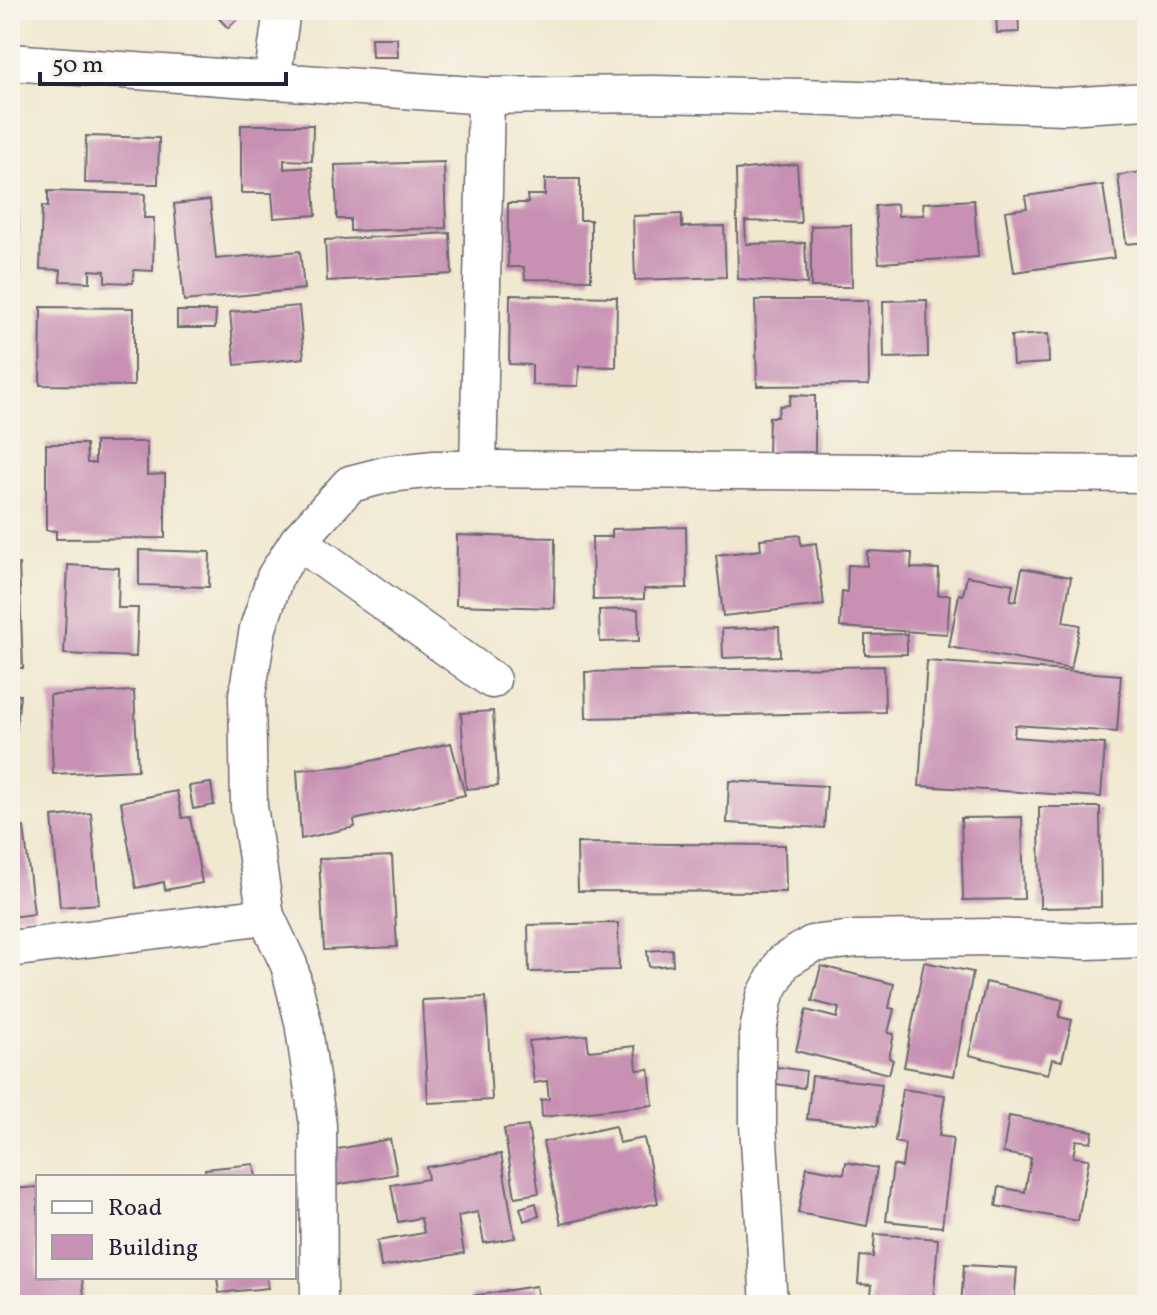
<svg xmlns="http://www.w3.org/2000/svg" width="1157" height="1315" font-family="Vollkorn,serif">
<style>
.building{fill:#c891b4}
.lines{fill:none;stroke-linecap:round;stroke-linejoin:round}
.minor-casing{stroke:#6a676f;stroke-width:39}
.minor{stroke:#fff;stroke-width:36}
</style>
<rect width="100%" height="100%" fill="#f7f3e8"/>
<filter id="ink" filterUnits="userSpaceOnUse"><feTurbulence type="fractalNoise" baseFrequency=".0125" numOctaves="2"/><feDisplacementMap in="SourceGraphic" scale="16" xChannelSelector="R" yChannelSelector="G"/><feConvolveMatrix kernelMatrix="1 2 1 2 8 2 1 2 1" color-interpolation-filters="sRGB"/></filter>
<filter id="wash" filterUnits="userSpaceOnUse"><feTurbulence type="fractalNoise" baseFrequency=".006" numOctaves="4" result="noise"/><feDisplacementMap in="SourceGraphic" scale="32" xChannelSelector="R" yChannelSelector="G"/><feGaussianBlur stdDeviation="1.8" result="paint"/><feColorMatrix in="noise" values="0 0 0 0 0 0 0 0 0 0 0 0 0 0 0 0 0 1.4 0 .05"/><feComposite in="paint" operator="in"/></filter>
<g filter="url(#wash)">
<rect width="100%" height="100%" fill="#f1e8d0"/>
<g id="blocks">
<g class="building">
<polygon points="211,10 247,10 228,28"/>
<polygon points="996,10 1018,10 1019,32 997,33"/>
<polygon points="371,38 397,38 398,57 372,57"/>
<polygon points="10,84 17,84 15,135 10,134"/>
<polygon points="241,125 313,125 312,161 284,160 284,169 312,167 316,215 274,218 272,193 241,193"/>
<polygon points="86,136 159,138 158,184 85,183"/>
<polygon points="444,162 446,228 350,231 350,219 337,219 335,165"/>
<polygon points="10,164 17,164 20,278 10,278"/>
<polygon points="797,164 801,223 745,221 746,244 805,243 807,284 738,279 736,170"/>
<polygon points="1143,172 1147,206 1147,242 1126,244 1118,175"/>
<polygon points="545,179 580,179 580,220 591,220 591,280 525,279 524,267 508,267 508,203 528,203 527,195 545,195"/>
<polygon points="1103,185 1114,258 1014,272 1005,211 1027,208 1025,196"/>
<polygon points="48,191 145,194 144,218 154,218 153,271 134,270 133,283 105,282 105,271 90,270 90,282 60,281 61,270 40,269 42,206 48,207"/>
<polygon points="210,200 216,259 300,251 304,289 184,301 174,204"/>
<polygon points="974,200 978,257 879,263 875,206 897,204 898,216 924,215 923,203"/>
<polygon points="682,214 682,227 724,226 726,277 635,280 633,216"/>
<polygon points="851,225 852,287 811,287 811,226"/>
<polygon points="450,233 452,274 327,281 325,240"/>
<polygon points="510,295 617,297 616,367 579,366 578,386 532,385 532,365 509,364"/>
<polygon points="755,300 868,300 869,385 757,386"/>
<polygon points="927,300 928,357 884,358 883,301"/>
<polygon points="299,306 304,358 235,365 230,312"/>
<polygon points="41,307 134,308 134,386 40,385"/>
<polygon points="177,311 216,311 215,328 177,328"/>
<polygon points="1048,334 1049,363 1013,365 1011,336"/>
<polygon points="791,395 815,396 815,452 768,453 769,417 777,417 780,406 789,405"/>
<polygon points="95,442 147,442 147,475 165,474 165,538 56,539 56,531 46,530 46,444 86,444 87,463 95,463"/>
<polygon points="686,527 687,588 644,589 644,599 593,600 592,537 612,537 612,529"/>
<polygon points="457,535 555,538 554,608 456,605"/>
<polygon points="800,535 801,545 816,543 824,605 723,616 716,555 761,550 760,539"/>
<polygon points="139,550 210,552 209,587 139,585"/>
<polygon points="867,551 912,553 911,568 939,569 938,595 950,595 947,634 840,627 842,591 847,592 848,565 867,566"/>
<polygon points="19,564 23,668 10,668 10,565"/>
<polygon points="68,565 119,568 118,608 138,608 136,657 64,654"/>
<polygon points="1022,568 1071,577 1063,622 1080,625 1071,669 949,647 959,594 963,595 967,576 1013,584 1010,600 1016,601"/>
<polygon points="638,609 639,641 600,642 599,610"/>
<polygon points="779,627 780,656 723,658 722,629"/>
<polygon points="907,634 907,654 865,655 865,635"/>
<polygon points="927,661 1121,675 1117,732 1015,725 1014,737 1105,744 1101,797 919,786"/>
<polygon points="884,666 885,712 586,718 585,672"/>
<polygon points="134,691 138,770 53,774 50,695"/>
<polygon points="10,694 20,695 12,776 10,776"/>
<polygon points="493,711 498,786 466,789 461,713"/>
<polygon points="451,743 465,795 354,820 355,827 301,839 297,770 348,766"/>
<polygon points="729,781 827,786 824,828 727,823"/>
<polygon points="211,783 214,805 193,809 189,786"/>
<polygon points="177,791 182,818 190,817 202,883 165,890 164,882 136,888 121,802"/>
<polygon points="1039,807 1100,807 1101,907 1040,908"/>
<polygon points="91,813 99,904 60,907 52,817"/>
<polygon points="1022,817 1024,899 963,900 961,818"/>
<polygon points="24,827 34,914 10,917 10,829"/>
<polygon points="577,843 785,845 786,892 578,891"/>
<polygon points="392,856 397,947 324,950 319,859"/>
<polygon points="618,923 619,970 529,972 528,925"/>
<polygon points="672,949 673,965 649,967 647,951"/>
<polygon points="924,962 973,972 954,1076 904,1067"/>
<polygon points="821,966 894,984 889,1008 894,1009 888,1033 894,1034 889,1058 893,1060 889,1074 796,1051 806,1010 837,1018 839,1008 812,1001"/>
<polygon points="986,982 1063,1000 1059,1017 1072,1020 1062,1061 1052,1059 1048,1074 969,1055"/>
<polygon points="486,997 492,1100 428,1103 422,1000"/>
<polygon points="587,1035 589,1051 635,1046 637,1070 649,1069 653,1105 542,1117 541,1100 549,1099 547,1081 534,1083 529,1041"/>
<polygon points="771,1066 806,1071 804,1088 769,1083"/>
<polygon points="812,1076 882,1084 877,1126 807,1119"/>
<polygon points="902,1089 945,1095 939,1136 953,1138 942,1227 886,1221 893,1165 902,1167 905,1144 895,1142"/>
<polygon points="1009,1116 1093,1131 1091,1142 1076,1140 1073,1157 1089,1159 1078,1221 996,1206 999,1187 1025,1192 1031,1158 1003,1153"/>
<polygon points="528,1126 539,1193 515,1197 504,1129"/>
<polygon points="615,1126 619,1143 644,1138 658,1203 561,1224 543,1142"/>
<polygon points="390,1139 397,1174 330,1186 323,1152"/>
<polygon points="501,1154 515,1238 484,1243 478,1212 458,1216 464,1253 381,1267 377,1241 424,1233 421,1218 398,1222 391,1185 428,1179 426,1167"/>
<polygon points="846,1162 877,1168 867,1226 798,1213 807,1167 844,1174"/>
<polygon points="254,1164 256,1177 206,1177 205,1169"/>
<polygon points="38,1187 38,1277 82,1277 85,1305 10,1305 10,1189"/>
<polygon points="536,1203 539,1216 524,1221 520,1208"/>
<polygon points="875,1234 938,1239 933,1305 870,1305 872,1285 858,1284 860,1256 873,1257"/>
<polygon points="964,1265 1017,1268 1014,1305 961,1305"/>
<polygon points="217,1277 267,1277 268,1288 219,1293"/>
<polygon points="536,1286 539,1305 473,1305 471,1296"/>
</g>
</g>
</g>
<g filter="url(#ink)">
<use href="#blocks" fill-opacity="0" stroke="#6a676f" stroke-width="2"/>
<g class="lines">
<g class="minor-casing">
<g id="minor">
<polyline points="10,62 486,96 653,94 802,97 1065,106 1147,101"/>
<polyline points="272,81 282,10"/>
<polyline points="478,469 486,96"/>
<polyline points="298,541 492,680"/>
<polyline points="10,949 266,916"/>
<polyline points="319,1305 318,1125 303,1022 289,965 266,916 249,807 247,695 258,628 275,577 298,541 350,484 389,474 434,469 478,469 1147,474"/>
<polyline points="769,1305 758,1124 758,1031 765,996 783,962 812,944 856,939 994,937 1086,941 1147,939"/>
</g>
</g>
<use href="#minor" class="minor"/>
</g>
</g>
<rect width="1157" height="1315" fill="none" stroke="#f7f3e8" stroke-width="40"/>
<rect x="36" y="1175" width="260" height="104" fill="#f7f3e8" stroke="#a29fa3" stroke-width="2"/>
<rect x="52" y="1201" width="40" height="12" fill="#ffffff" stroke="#a29fa3" stroke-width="2"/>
<text x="108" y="1215" font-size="24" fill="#22223b">Road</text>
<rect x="52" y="1235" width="40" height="24" fill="#c891b4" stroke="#a29fa3" stroke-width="2"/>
<text x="108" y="1255" font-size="24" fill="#22223b">Building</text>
<path d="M40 72v12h246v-12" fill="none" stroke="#22223b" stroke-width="4"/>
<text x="52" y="72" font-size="24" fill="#22223b" stroke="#f7f3e8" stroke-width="6" paint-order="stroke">50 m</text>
</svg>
